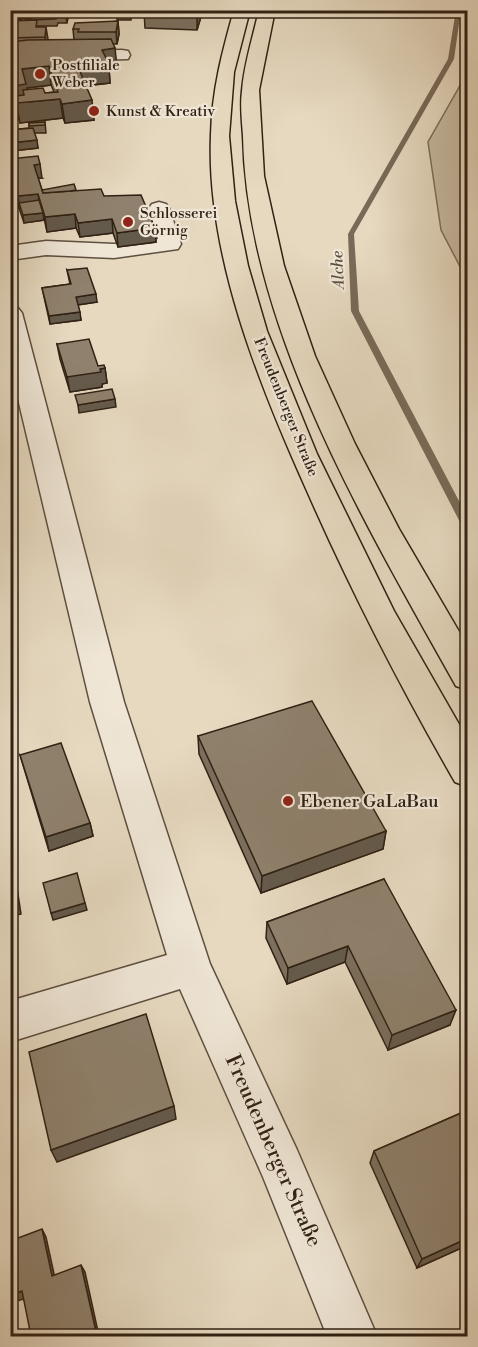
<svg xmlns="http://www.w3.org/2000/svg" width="478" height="1347" font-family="'Libre Bodoni',serif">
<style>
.green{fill:#c7baa3;stroke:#7c6e5c;stroke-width:1.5}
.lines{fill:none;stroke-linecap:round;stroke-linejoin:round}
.stream{fill:#786a58;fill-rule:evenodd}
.minor-casing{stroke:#5e4f3f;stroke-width:3}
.major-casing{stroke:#302114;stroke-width:3}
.minor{fill:#efe6d6;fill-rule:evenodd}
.major{fill:#e6d9c0;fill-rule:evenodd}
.wall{fill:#7b6f5e;stroke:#302114;stroke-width:1.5;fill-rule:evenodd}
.shaded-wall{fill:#645a4c;stroke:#302114;stroke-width:1.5}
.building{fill:#8f816d;stroke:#302114;stroke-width:1.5}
.poi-dot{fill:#8f2418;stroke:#efe6d6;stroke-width:2}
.labels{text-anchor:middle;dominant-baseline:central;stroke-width:4.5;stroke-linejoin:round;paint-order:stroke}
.far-poi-label{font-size:15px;fill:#302114;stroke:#efe6d6;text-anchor:start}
.far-street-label{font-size:15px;fill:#302114;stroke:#efe6d6}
.far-water-label{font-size:16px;font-style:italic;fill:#5a4b3c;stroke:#efe6d6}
.poi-label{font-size:18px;fill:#302114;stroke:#efe6d6;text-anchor:start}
.near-street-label{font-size:21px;fill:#302114;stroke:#efe6d6}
</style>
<rect width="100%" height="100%" fill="#e6d9c0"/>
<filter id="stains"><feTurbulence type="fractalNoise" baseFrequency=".00333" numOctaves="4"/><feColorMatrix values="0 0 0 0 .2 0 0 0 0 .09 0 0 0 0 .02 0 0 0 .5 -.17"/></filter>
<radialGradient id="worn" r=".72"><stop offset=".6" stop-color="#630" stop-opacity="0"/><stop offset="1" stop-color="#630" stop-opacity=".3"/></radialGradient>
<polygon class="green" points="467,58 467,280 441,230 428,142 462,82"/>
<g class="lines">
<polygon class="stream" points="456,10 461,10 454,59 354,234 359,311 468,518 468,531 463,528 351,311 348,234 448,59"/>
<g class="minor-casing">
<g id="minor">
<polygon points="122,50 128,51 130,55 128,59 10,62 10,52"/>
<polygon points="159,202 166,204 169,208 181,244 178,249 114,258 46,255 10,260 10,246 46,241 114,244 158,239 149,208 152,204"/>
<polygon points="10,306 18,308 22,313 124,702 210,964 297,1150 377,1336 327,1336 263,1177 180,989 10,1042 10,1001 167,955 90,702 10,365"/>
</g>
</g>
<g class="major-casing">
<g id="major">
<path d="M 234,10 L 250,10 L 234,72 L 229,136 L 235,201 L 248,266 L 267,331 L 317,454 L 394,611 L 468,740 L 468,787 L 455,782 C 401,688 351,591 307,491 C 259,384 206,254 211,135 C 212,90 222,53 234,10 Z"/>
<path d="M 259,10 L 275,10 L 259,90 L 264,176 L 284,266 L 315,356 L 355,444 L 399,529 L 468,647 L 468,690 L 456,686 C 365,523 247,327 243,136 C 242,121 240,105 242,91 C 244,64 253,37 259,10 Z"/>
</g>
</g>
<use href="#minor" class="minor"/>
<use href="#major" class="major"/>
</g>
<g class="wall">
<path d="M 10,10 L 30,10 L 31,15 L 29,19 L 22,18 L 21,20 L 30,20 L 35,10 L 68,17 L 67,23 L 58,23 L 57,26 L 38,26 L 48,40 L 74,40 L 73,29 L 118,21 L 119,34 L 117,44 L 113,44 L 117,67 L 109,68 L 110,83 L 86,86 L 94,120 L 65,123 L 63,118 L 20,123 L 17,113 L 10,114 ZM 51,85 L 54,92 L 45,93 L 27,90 L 27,88 Z"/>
<polygon points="117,10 132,10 131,20 117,20"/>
<polygon points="203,10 197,30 145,28 144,12"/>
<polygon points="45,122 46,133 34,133 38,148 12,151 10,146 10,130 29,128 29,123"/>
<polygon points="10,159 42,178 38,178 42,190 76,191 104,196 155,228 156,242 118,247 113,233 80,237 76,228 47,232 44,218 44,220 24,223 19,208 15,208 10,190"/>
<polygon points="67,270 97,302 78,305 81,320 50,324 42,288 70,284"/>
<polygon points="57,344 98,366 105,368 107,383 102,384 102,387 70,392 60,359"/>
<polygon points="198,736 386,831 383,849 261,893 199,754"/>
<polygon points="20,755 90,823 93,836 49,851"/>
<polygon points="384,879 450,1025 388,1050 345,962 287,984 266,938 267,922"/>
<polygon points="468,1110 468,1245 417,1268 370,1163 374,1151"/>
</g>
<g class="shaded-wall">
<polygon points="19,10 21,10 22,18 20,21"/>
<polygon points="28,10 30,10 31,15 29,19"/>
<polygon points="68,10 68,17 67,23 66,17"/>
<polygon points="198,10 203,10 197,30 197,14"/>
<polygon points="118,21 119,34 117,44 116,32"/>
<polygon points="46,27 48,39 46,49 45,37"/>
<polygon points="115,48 117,67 109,68 110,83 80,86 78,67 102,50"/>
<polygon points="49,66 51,85 27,88 29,102 60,99 63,118 20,123 15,96 17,113 10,114 10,94 22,69"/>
<polygon points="92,100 94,120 65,123 62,104"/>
<polygon points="37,140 38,148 12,151 10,143"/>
<polygon points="40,164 42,178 36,178 34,165"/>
<polygon points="13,194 17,194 19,208 15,208"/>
<polygon points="38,194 40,208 19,203 18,196"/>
<polygon points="43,213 44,220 24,223 23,215"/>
<polygon points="75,214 76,228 47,232 45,217"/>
<polygon points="112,219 113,233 80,237 78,223"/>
<polygon points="155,228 156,242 118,247 117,233"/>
<polygon points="96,294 97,302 77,305 76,297"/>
<polygon points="80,312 81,320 50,324 49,316"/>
<polygon points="105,368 107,383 102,384 102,387 70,392 67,377"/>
<polygon points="115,399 116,407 79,413 78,405"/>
<polygon points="90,823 93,836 49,851 46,837"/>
<polygon points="386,831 383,849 261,893 262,876"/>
<polygon points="12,875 17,888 21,914 10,917"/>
<polygon points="85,903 87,910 53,920 51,913"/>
<polygon points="348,946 345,962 287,984 288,968"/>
<polygon points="456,1010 450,1025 388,1050 392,1035"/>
<polygon points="174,1106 176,1119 57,1162 51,1150"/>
<polygon points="42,1229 46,1237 56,1283 52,1276"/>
<polygon points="468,1238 468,1245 417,1268 422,1259"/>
<polygon points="81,1265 85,1272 99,1336 97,1336"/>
<polygon points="22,1291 27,1298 17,1301 11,1295"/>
</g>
<g class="building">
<polygon points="35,10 68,10 66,17 57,16 56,19 30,20"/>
<polygon points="117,10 131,10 131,13 116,13"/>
<polygon points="145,10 198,10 197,14 144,12"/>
<polygon points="37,20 36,27 46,27 45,37 10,38 10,21"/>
<polygon points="118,21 116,32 78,32 79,29 73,29 75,23"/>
<polygon points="111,39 115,48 102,50 109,64 78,67 92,100 62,104 60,99 17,103 15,96 24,95 23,90 43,88 45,93 58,92 49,66 22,69 26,84 14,86 16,94 10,94 10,42 28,40"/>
<polygon points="45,122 45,125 29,126 29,123"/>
<polygon points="33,128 37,140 10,143 10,130"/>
<polygon points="38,156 40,164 34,165 43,193 101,189 104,196 141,195 155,228 117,233 112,219 78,223 75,214 45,217 38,194 18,196 17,194 13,194 10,185 10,159"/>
<polygon points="74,184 76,190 70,191 43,193 42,190"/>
<polygon points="39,200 43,213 23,215 19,203"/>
<polygon points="87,268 96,294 76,297 80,312 49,316 42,288 71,284 67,270"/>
<polygon points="89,339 98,366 104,365 105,368 100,369 101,372 67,377 57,344"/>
<polygon points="112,389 115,399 78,405 75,395"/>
<polygon points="312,701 386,831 262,876 198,736"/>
<polygon points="61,743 90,823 46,837 20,755"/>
<polygon points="77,873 85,903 51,913 43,883"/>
<polygon points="12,875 17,901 10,903 10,876"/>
<polygon points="384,879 456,1010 392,1035 348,946 288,968 267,922"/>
<polygon points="146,1014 174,1106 51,1150 29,1052"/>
<polygon points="468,1110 468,1238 422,1259 374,1151"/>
<polygon points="42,1229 52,1276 81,1265 97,1336 31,1336 22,1291 11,1295 10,1290 10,1241"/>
</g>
<g class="poi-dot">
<circle cx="40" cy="74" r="6"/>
<circle cx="94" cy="111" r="6"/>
<circle cx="128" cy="222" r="6"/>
<circle cx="288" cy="801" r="6"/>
</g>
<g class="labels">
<g class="far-poi-label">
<text x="52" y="65">Postfiliale<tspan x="52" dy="17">Weber</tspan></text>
<text x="106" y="111">Kunst &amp; Kreativ</text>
<text x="140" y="213">Schlosserei<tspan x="140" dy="17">Görnig</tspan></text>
</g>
<g class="far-street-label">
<text transform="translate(286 407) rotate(68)">Freudenberger Straße</text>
</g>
<g class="far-water-label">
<text transform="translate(338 270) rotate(-93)">Alche</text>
</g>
<g class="poi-label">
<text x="300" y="801">Ebener GaLaBau</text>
</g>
<g class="near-street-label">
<text transform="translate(273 1151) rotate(66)">Freudenberger Straße</text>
</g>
</g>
<rect width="478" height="1347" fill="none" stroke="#e6d9c0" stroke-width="36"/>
<rect x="12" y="12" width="454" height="1323" fill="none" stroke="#302114" stroke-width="3"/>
<rect x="18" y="18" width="442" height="1311" fill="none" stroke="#302114" stroke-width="1.5"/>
<rect width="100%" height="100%" filter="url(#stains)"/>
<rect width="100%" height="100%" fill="url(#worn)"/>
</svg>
